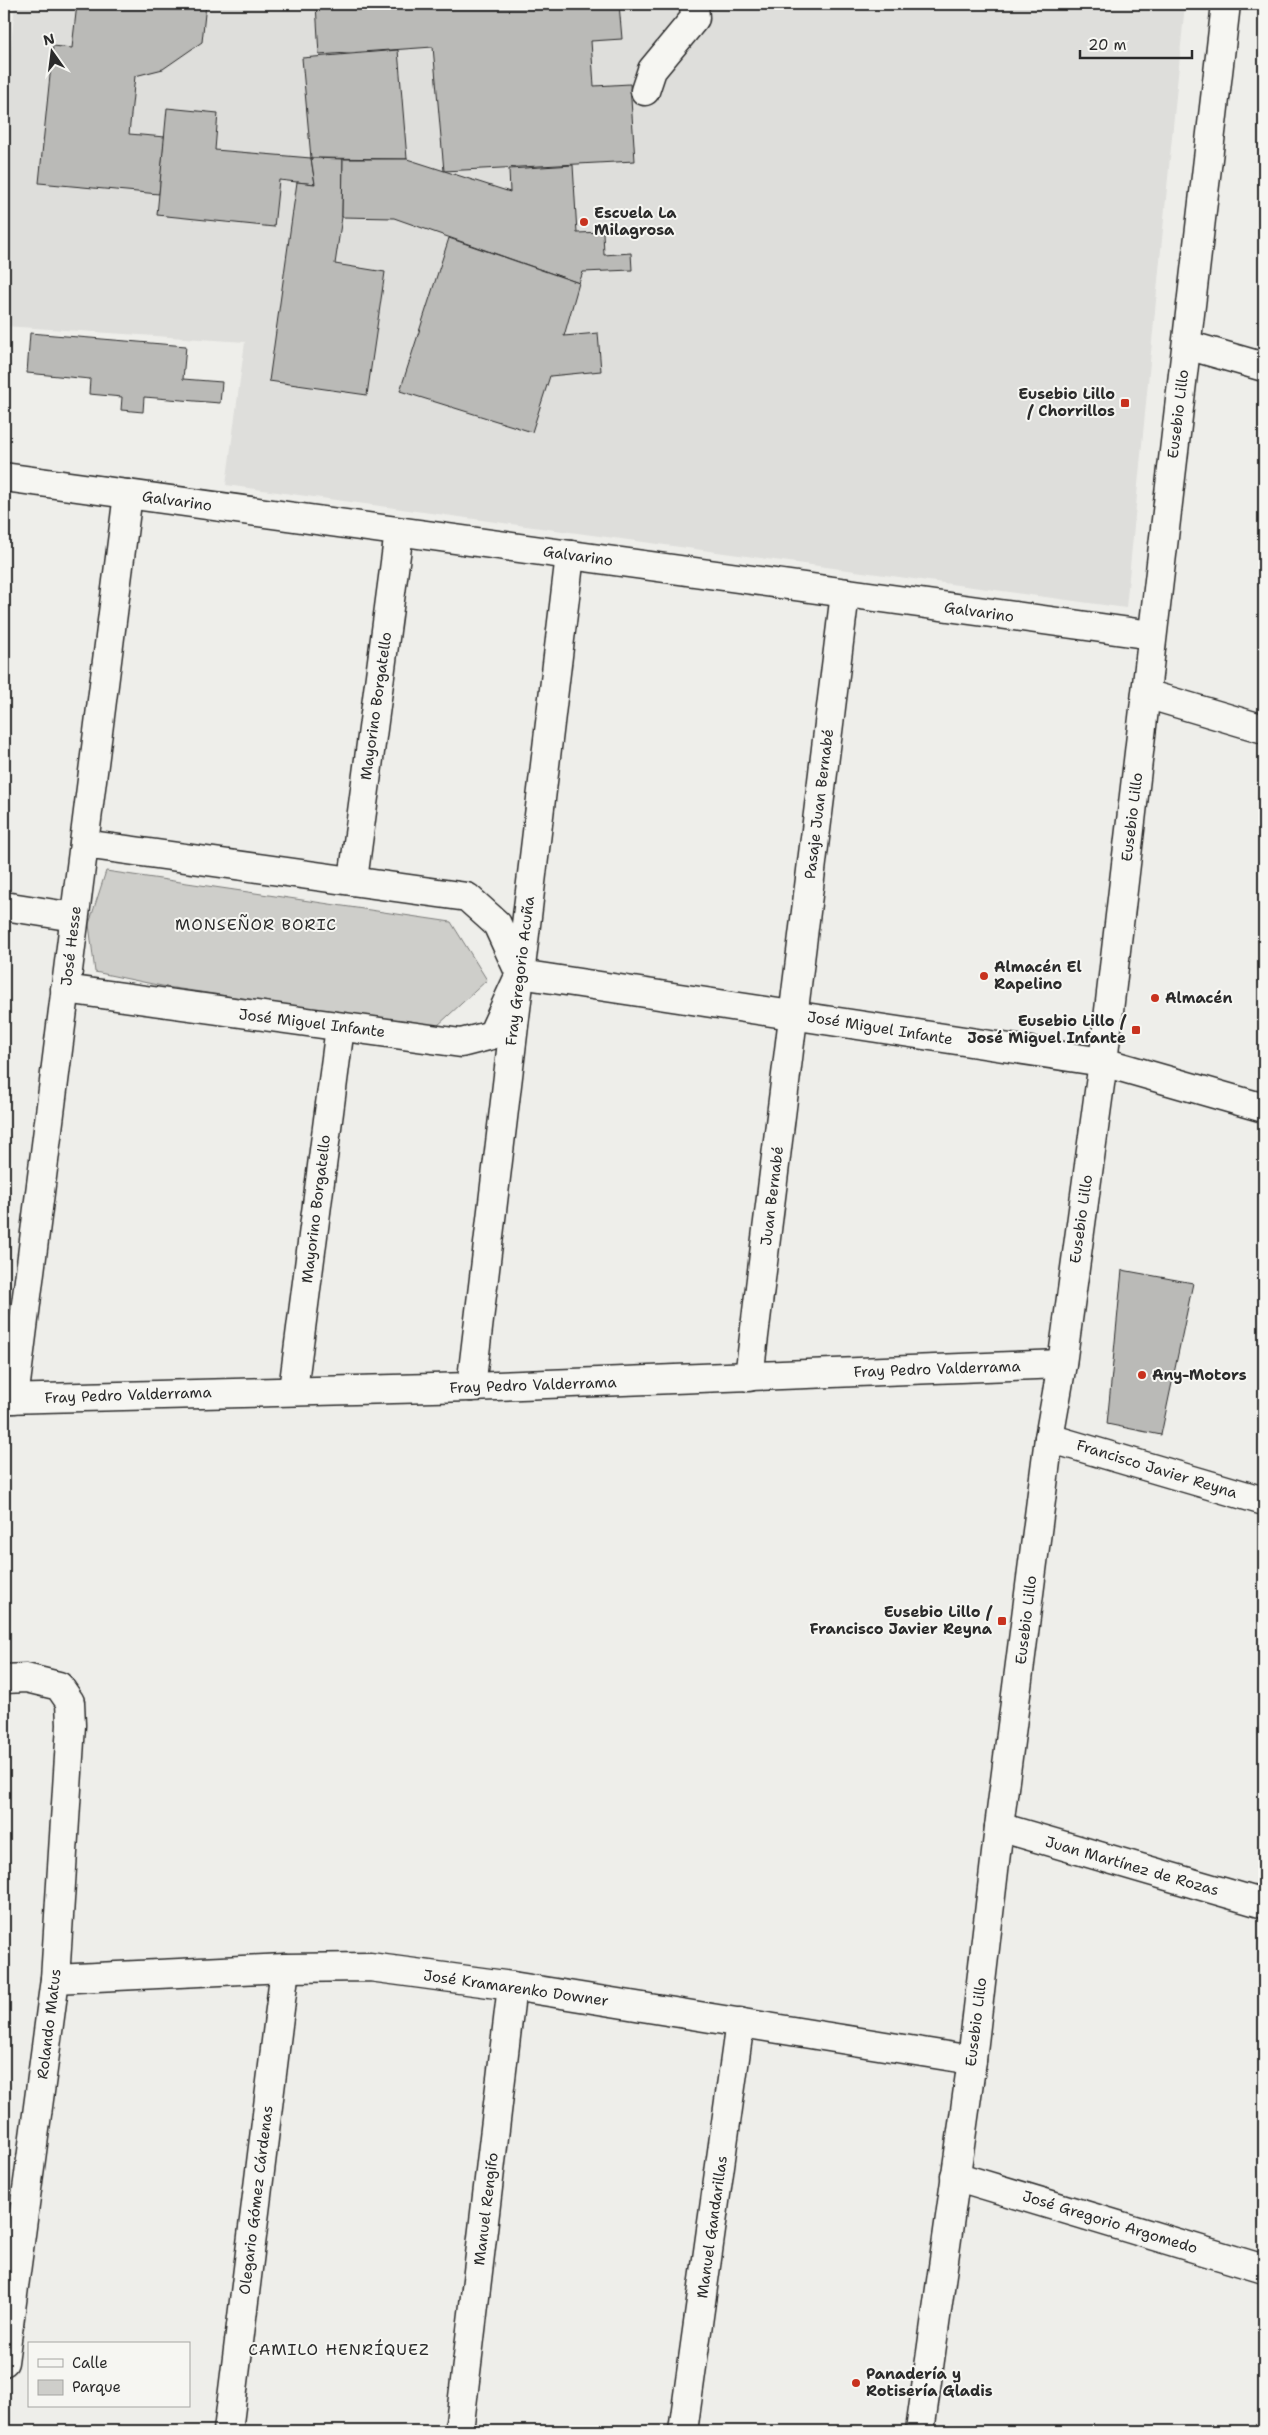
<svg xmlns="http://www.w3.org/2000/svg" width="1268" height="2435" font-family="'Shantell Sans',sans-serif">
<style>
.built{fill:#dededb}
.green{fill:#cececa;stroke:#7c7c7a}
.building{fill:#babab7;stroke:#2b2b2b}
.lines{fill:none;stroke-linecap:round;stroke-linejoin:round}
.minor-casing{stroke:#2b2b2b;stroke-width:31}
.minor{stroke:#f6f6f2;stroke-width:28}
.poi-dot{fill:#c8321e;stroke:#f6f6f2;stroke-width:2}
.labels{text-anchor:middle;dominant-baseline:central;stroke-width:4;stroke-linejoin:round;paint-order:stroke}
.poi-label{font-size:15px;font-weight:bold;fill:#2b2b2b;stroke:#f6f6f2;text-anchor:start}
.street-label{font-size:15px;fill:#2b2b2b;stroke:#f6f6f2}
.neighbourhood-label{font-size:16px;letter-spacing:1px;fill:#2b2b2b;stroke:#f6f6f2}
</style>
<rect width="100%" height="100%" fill="#eeeeea"/>
<filter id="ink" filterUnits="userSpaceOnUse"><feTurbulence type="fractalNoise" baseFrequency=".02" numOctaves="2"/><feDisplacementMap in="SourceGraphic" scale="10" xChannelSelector="R" yChannelSelector="G"/><feConvolveMatrix kernelMatrix="1 2 1 2 8 2 1 2 1" color-interpolation-filters="sRGB"/></filter>
<g filter="url(#ink)">
<polygon class="built" points="15,4 1185,4 1126,608 226,485 245,342 4,326 4,118"/>
<polygon class="green" points="106,871 451,922 487,980 436,1027 167,987 95,972 89,924"/>
<g class="building">
<polygon points="77,4 206,4 202,42 163,69 135,76 129,134 165,137 159,194 39,183 53,46 72,48"/>
<polygon points="316,4 619,4 622,39 591,41 594,86 630,84 635,161 444,171 433,47 319,55"/>
<polygon points="398,50 407,159 311,158 302,58"/>
<polygon points="167,108 218,113 215,150 311,158 315,184 279,180 274,227 157,215"/>
<polygon points="311,158 343,159 342,217 335,264 385,272 367,395 269,381 297,182 315,184"/>
<polygon points="343,159 407,159 510,192 509,169 573,165 577,233 603,232 604,255 631,253 632,270 583,272 579,283 394,218 342,217"/>
<polygon points="449,238 579,283 564,336 598,333 601,371 550,376 532,432 400,391"/>
<polygon points="30,333 186,346 183,379 222,382 220,403 144,397 143,412 121,410 122,397 89,394 90,379 27,373"/>
<polygon points="1122,1270 1193,1283 1161,1435 1107,1424"/>
</g>
<g class="lines">
<g class="minor-casing">
<g id="minor">
<polyline points="645,91 652,70 695,18 694,4"/>
<polyline points="1187,345 1264,367"/>
<polyline points="4,477 1152,635"/>
<polyline points="1146,694 1264,729"/>
<polyline points="353,880 399,532"/>
<polyline points="4,906 74,917"/>
<polyline points="520,974 1103,1062 1264,1108"/>
<polyline points="65,989 461,1043 492,1035 520,974 497,924 467,897 84,844"/>
<polyline points="749,1377 845,593"/>
<polyline points="471,1387 570,555"/>
<polyline points="293,1390 340,1027"/>
<polyline points="4,1399 471,1387 1062,1364"/>
<polyline points="14,1399 128,494"/>
<polyline points="1049,1438 1264,1501"/>
<polyline points="4,1679 26,1678 59,1686 70,1702 71,1725 55,1979 4,2362"/>
<polyline points="999,1827 1264,1904"/>
<polyline points="55,1979 285,1968 370,1967 512,1986 972,2060"/>
<polyline points="955,2176 1264,2269"/>
<polyline points="228,2431 285,1968"/>
<polyline points="459,2431 512,1986"/>
<polyline points="683,2431 740,2022"/>
<polyline points="920,2431 972,2060 999,1827 1049,1438 1062,1364 1103,1062 1226,4"/>
</g>
</g>
<use href="#minor" class="minor"/>
</g>
</g>
<g class="poi-dot">
<circle cx="584" cy="222" r="5"/>
<rect x="1120" y="398" width="10" height="10" rx="2.5"/>
<circle cx="984" cy="976" r="5"/>
<circle cx="1155" cy="998" r="5"/>
<rect x="1131" y="1025" width="10" height="10" rx="2.5"/>
<circle cx="1142" cy="1375" r="5"/>
<rect x="997" y="1616" width="10" height="10" rx="2.5"/>
<circle cx="856" cy="2383" r="5"/>
</g>
<g class="labels">
<g class="poi-label">
<text x="594" y="213">Escuela La<tspan x="594" dy="17">Milagrosa</tspan></text>
<text x="1115" y="394" text-anchor="end">Eusebio Lillo<tspan x="1115" dy="17">/ Chorrillos</tspan></text>
<text x="994" y="967">Almacén El<tspan x="994" dy="17">Rapelino</tspan></text>
<text x="1165" y="998">Almacén</text>
<text x="1126" y="1021" text-anchor="end">Eusebio Lillo /<tspan x="1126" dy="17">José Miguel Infante</tspan></text>
<text x="1152" y="1375">Any-Motors</text>
<text x="992" y="1612" text-anchor="end">Eusebio Lillo /<tspan x="992" dy="17">Francisco Javier Reyna</tspan></text>
<text x="866" y="2374">Panadería y<tspan x="866" dy="17">Rotisería Gladis</tspan></text>
</g>
<g class="street-label">
<text transform="translate(1178 414) rotate(-83)">Eusebio Lillo</text>
<text transform="translate(177 501) rotate(8)">Galvarino</text>
<text transform="translate(578 556) rotate(8)">Galvarino</text>
<text transform="translate(979 612) rotate(8)">Galvarino</text>
<text transform="translate(376 706) rotate(-82)">Mayorino Borgatello</text>
<text transform="translate(819 804) rotate(-83)">Pasaje Juan Bernabé</text>
<text transform="translate(1132 817) rotate(-83)">Eusebio Lillo</text>
<text transform="translate(71 946) rotate(-83)">José Hesse</text>
<text transform="translate(520 971) rotate(-83)">Fray Gregorio Acuña</text>
<text transform="translate(312 1023) rotate(7)">José Miguel Infante</text>
<text transform="translate(880 1028) rotate(9)">José Miguel Infante</text>
<text transform="translate(772 1196) rotate(-83)">Juan Bernabé</text>
<text transform="translate(316 1209) rotate(-83)">Mayorino Borgatello</text>
<text transform="translate(1081 1219) rotate(-82)">Eusebio Lillo</text>
<text transform="translate(937 1369) rotate(-2)">Fray Pedro Valderrama</text>
<text transform="translate(533 1385) rotate(-2)">Fray Pedro Valderrama</text>
<text transform="translate(128 1395) rotate(-2)">Fray Pedro Valderrama</text>
<text transform="translate(1157 1469) rotate(17)">Francisco Javier Reyna</text>
<text transform="translate(1026 1620) rotate(-83)">Eusebio Lillo</text>
<text transform="translate(1132 1866) rotate(16)">Juan Martínez de Rozas</text>
<text transform="translate(516 1988) rotate(8)">José Kramarenko Downer</text>
<text transform="translate(976 2022) rotate(-83)">Eusebio Lillo</text>
<text transform="translate(49 2024) rotate(-83)">Rolando Matus</text>
<text transform="translate(256 2200) rotate(-83)">Olegario Gómez Cárdenas</text>
<text transform="translate(486 2209) rotate(-83)">Manuel Rengifo</text>
<text transform="translate(1110 2222) rotate(17)">José Gregorio Argomedo</text>
<text transform="translate(712 2227) rotate(-82)">Manuel Gandarillas</text>
</g>
<g class="neighbourhood-label">
<text x="256" y="924">MONSEÑOR BORIC</text>
<text x="339" y="2349">CAMILO HENRÍQUEZ</text>
</g>
</g>
<rect width="1268" height="2435" fill="none" stroke="#f6f6f2" stroke-width="20"/>
<rect x="10" y="10" width="1248" height="2415" fill="none" stroke="#2b2b2b" stroke-width="2" filter="url(#ink)"/>
<rect x="28" y="2342" width="162" height="65" fill="#f6f6f2" stroke="#a5a5a2"/>
<rect x="38" y="2359" width="25" height="8" fill="#f6f6f2" stroke="#a5a5a2"/>
<text x="72" y="2368" font-size="15" fill="#2b2b2b">Calle</text>
<rect x="38" y="2380" width="25" height="15" fill="#cececa" stroke="#a5a5a2"/>
<text x="72" y="2392" font-size="15" fill="#2b2b2b">Parque</text>
<g transform="translate(52 52) rotate(346)" stroke="#f6f6f2" stroke-width="4" paint-order="stroke">
<path d="M0-4L9 19L0 12L-9 19Z" fill="#2b2b2b"/>
<text y="-8" font-size="14" font-weight="bold" text-anchor="middle" fill="#2b2b2b">N</text>
</g>
<path d="M1080 50v8h112v-8" fill="none" stroke="#2b2b2b" stroke-width="2.5"/>
<text x="1088" y="50" font-size="15" fill="#2b2b2b" stroke="#f6f6f2" stroke-width="4" paint-order="stroke">20 m</text>
</svg>
